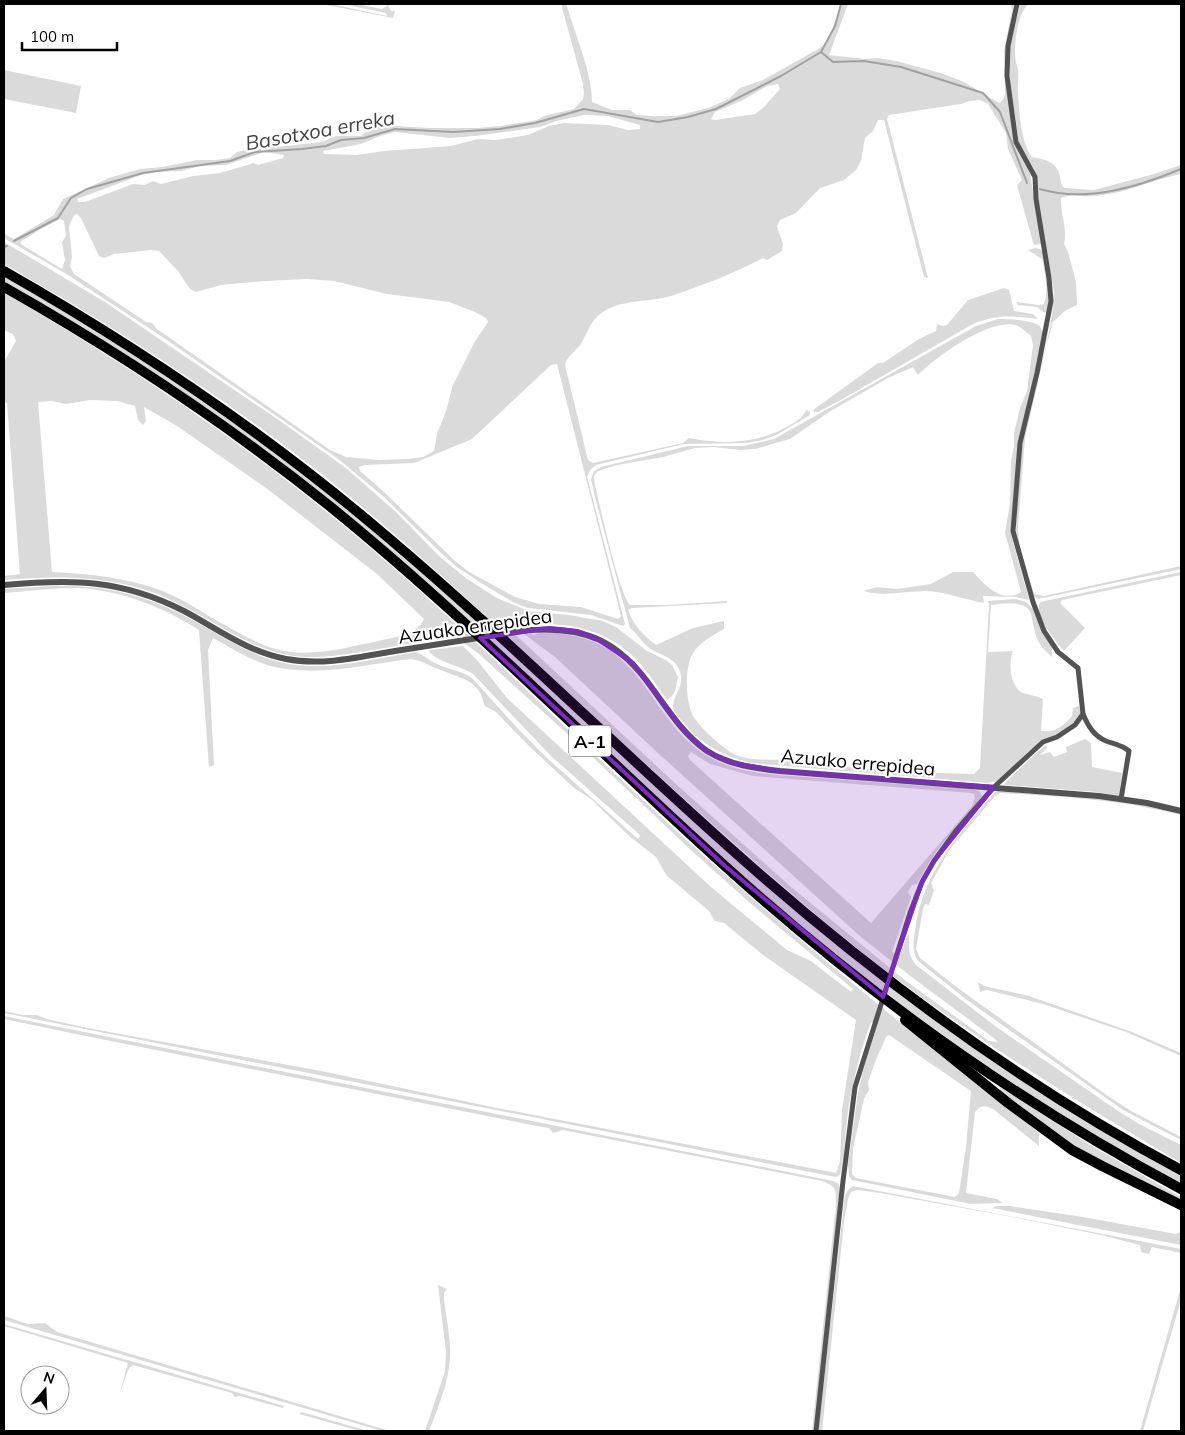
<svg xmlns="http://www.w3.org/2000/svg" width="1185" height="1435" font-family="Mulish,sans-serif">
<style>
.green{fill:#dadada;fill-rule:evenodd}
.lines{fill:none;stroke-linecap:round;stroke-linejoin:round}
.stream{stroke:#a1a1a1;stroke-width:2}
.minor{stroke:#535353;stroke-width:5}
.tertiary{stroke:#535353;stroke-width:6}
.motorway{stroke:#000;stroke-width:10}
.marked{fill:#7b2cbf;fill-opacity:0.2;stroke:#7b2cbf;stroke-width:4;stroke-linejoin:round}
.labels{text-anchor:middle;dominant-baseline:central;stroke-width:4.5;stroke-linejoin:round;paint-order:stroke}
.shield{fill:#fff;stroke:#4c4c4c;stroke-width:1}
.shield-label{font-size:18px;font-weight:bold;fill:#000}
.street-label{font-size:19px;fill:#000;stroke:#fff}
.water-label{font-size:20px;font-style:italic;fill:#424242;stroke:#fff}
</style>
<rect width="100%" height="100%" fill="#fff"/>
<g class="green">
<polygon points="322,4 331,4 387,16 386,13 342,4 356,4 382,9 388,5 391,11 395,11 393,18"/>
<path d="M 561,4 L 566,4 L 567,6 C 575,35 592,72 592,102 L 612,110 L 630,110 L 637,115 L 653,116 L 676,116 L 708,108 L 729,99 L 740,88 L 763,80 L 820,48 L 826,44 L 830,36 L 841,4 L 848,4 L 829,55 L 865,59 L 878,58 L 896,61 L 941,73 L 964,82 L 999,103 L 1003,100 L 1005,94 L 1004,51 L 1012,10 L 1011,4 L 1014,4 L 1006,47 L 1016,146 L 1030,174 L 1042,244 L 1034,245 L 1033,242 L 1017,185 L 1022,180 L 1008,149 L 1006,133 L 988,104 L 980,100 L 970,101 L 961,104 L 889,115 L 887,119 L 928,278 L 924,277 L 884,120 L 878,120 L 873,131 L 865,138 L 861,161 L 856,170 L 844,180 L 820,188 L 796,213 L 780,220 L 777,226 L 783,244 L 782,251 L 767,260 L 763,258 C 734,273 704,285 674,295 C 648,304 613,297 594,320 C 589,327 585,336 581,344 C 576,350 566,358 565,365 L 588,460 L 593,463 L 683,443 L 689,438 C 725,445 758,444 790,425 C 798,420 803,418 807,409 L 808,412 L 810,411 L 810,415 L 778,434 L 763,440 L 746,443 L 684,444 L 596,465 L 591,469 L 587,476 L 625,624 L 623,626 L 591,615 L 528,608 L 513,602 L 486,586 L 458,568 L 440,552 L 384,497 L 337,458 L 161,336 L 68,275 L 4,238 L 4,234 L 14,239 L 54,215 L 63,199 L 109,178 L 140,169 L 162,167 L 197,160 L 216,160 L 230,158 L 237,152 L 256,148 L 261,149 L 261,153 L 226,165 L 200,166 L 181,171 L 156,172 L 141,175 L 77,199 L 78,202 L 85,202 L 133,184 L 145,185 L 153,181 L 161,184 L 193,176 L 220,173 L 254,163 L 258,165 L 283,158 L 284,155 L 265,152 L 267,147 L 277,147 L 321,142 L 337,136 L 361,136 L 367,131 L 381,125 L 429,128 L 477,128 L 500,126 L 537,120 L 544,116 L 574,109 L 583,99 L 584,93 L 583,84 ZM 778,84 L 780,89 L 764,107 L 755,114 L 715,120 L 711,119 L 715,112 L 743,100 L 767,86 ZM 584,115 L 608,116 L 640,125 L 640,129 L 628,130 L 608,125 L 564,123 L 549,126 L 528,135 L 496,140 L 478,139 L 451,146 L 384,151 L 357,155 L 324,154 L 323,151 L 361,144 L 380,136 L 395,132 L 450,138 L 475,136 L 540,127 L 556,121 ZM 77,214 L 81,218 L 99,256 L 104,258 L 114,254 L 151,250 L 159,251 L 178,271 L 190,289 L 196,292 L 221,285 L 265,281 L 307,279 L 334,281 L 387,294 L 449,302 L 475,312 L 487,319 L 488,322 L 474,343 L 453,385 L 446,411 L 437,434 L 434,451 L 423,457 L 408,459 L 379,460 L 346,457 L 330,450 L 157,329 L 152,323 L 146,322 L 74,274 L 70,266 L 72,257 L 69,226 L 74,215 ZM 60,219 L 64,221 L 66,236 L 62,242 L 65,260 L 62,269 L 22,245 L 20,242 L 41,229 ZM 557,364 L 621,616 L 618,619 L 581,607 L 539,604 L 515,597 L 469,572 L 455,561 L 383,491 L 360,471 L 359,467 L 365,465 L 414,463 L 472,439 L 551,365 Z"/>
<path d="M 1020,4 L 1029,4 C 1017,12 1013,48 1016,62 C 1016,65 1018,67 1018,70 C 1019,77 1017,85 1018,93 C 1019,111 1021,143 1032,157 C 1043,159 1055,161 1059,173 C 1061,179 1060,183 1064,188 L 1094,190 L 1154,174 L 1181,165 L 1181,174 C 1151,180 1123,195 1091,196 C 1081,197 1071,194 1061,198 C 1060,213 1068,229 1064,244 L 1068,252 L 1076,282 L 1077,305 L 1066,310 L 1053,322 L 1047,343 L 1025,438 L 1018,527 C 1018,550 1028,572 1034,594 L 1044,596 L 1181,566 L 1181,569 L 1038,599 L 1033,595 L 1017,539 L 1016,529 C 1018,498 1018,467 1023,437 C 1032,389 1052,342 1054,292 L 1038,204 L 1037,180 L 1034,169 L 1019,143 L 1010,81 L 1009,53 L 1013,29 Z"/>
<polygon points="4,70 81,86 76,113 4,99"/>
<path d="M 4,242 L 105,302 L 283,423 L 346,468 L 396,512 L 440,557 L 467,579 L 497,598 L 528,611 L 569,615 L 603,621 L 616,627 L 647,651 L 666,660 L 672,665 L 678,677 L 675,691 L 672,696 L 667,700 C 657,686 647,670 634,657 C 605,629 564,620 524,626 L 533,635 C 544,630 558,633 570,635 C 646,648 651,723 709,757 C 743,776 783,775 820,778 C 856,781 891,783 927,786 C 942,787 966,786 979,791 L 982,796 C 972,811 959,824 947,838 C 935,852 926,868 917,884 L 912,885 L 908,892 L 911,897 L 892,952 L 900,955 L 907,936 L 909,935 C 909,947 908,956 916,965 L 995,1026 L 1118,1111 L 1139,1124 L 1181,1145 L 1181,1163 C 1070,1097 959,1030 858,949 C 773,880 692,806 611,732 C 523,651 437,568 344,492 C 238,406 123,332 4,264 ZM 507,621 L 555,657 L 658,753 L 861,937 L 909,975 L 995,1039 L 998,1042 L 989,1041 L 906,981 L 791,887 L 677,785 L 503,623 ZM 691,752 L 710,764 L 753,776 L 971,793 L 974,794 L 975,798 L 972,806 L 871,923 L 690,760 L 688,756 Z"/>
<path d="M 1035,248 L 1040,249 L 1044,252 L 1049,289 L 1048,313 L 1043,312 L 1037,307 L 1018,305 L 1016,302 L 1039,305 L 1044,304 C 1049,291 1045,276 1043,262 L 1042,259 L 1028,250 Z"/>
<path d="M 4,276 C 48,301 92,326 134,354 C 226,415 314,481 398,552 L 895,990 L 1181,1175 L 1181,1185 C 1153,1170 1126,1153 1099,1137 C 968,1059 845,967 731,866 L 441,596 L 166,381 L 109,344 L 4,282 Z"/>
<path d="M 1004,288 L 1009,290 L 1014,311 L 1033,314 L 1038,319 C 1013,316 998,314 973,324 L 839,401 L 818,412 L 814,412 L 813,410 L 878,363 L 883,363 L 919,339 L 936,331 L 937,324 L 942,326 L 947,325 L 968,300 Z"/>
<path d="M 4,293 C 140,371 269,460 388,563 C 496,657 596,759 703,855 C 786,929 873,1001 960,1071 C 986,1092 1014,1111 1039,1133 L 1039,1146 L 993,1109 C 985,1105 981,1105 975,1112 L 966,1193 L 997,1199 L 1003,1203 L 971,1204 L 852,1180 L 849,1176 L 848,1164 L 858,1093 L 863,1071 L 877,1026 L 871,1022 C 861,1048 854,1078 849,1105 C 845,1129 845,1152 840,1175 L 836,1177 L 4,1013 L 4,1011 L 23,1015 L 36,1015 L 47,1019 L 88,1028 L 321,1071 L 497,1108 L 836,1173 L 840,1162 L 842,1110 L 856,1020 L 763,955 L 724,923 L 715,921 L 709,911 L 666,875 L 656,857 L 628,835 L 591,799 L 573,787 L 528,745 L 496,712 L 485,706 C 483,702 482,695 479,691 C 470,678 454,676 441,670 C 429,666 424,661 411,659 C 368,664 324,676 280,668 C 256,664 235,650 213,638 L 208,650 L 214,765 L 209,767 L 199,630 C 163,607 121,590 77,588 C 53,588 28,591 4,593 L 4,589 C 23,588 42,586 61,586 C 103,585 144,595 181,614 C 215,631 246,655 284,663 C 327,672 372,659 415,652 C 424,654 429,661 437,664 C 449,670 461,670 472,678 L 521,732 L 548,759 L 638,839 L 640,836 L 639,834 L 551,756 L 473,674 C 458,664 443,665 429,652 L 430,650 L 463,646 L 477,660 L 507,698 L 711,887 L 787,950 L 811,961 L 851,992 L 853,989 L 750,903 L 692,851 L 581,746 L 479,654 L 453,635 C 425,641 396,646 367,651 C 341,655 314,660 288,655 C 246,647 213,620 175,602 C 121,575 62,575 4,580 L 4,576 L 20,574 L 7,403 L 4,402 L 4,362 L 16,341 L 13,334 L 4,330 ZM 90,400 L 117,401 L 135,406 L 138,420 L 143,425 L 146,421 L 144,407 L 177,426 L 266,488 L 377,574 L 424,619 C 416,636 395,637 378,641 C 345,648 306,659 272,648 C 254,642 237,632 221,623 C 200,611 180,597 157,589 C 123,577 88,574 52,572 L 38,402 L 52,401 L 66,404 ZM 889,1035 L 971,1091 L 966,1147 L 959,1193 L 955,1197 L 856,1178 L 852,1174 L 853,1149 L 864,1099 L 869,1090 L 868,1082 L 875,1062 L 886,1037 Z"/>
<path d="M 998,319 C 1012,319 1026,320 1039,325 L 1044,333 L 1034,380 L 1018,441 L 1012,528 L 1013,542 L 1029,600 L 1016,597 L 983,596 L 984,603 C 966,600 943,591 926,591 C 905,591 883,597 863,591 L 877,587 L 897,589 L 931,584 L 953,572 L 973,572 C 985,585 1002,604 1021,592 L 1005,533 L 1010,503 L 1011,461 L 1014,446 L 1014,433 L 1020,408 L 1027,391 L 1033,345 L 1031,336 C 1026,332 1021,327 1015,325 C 990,318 935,357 918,375 L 913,367 L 888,378 L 829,412 L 790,439 L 755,449 L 740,450 L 714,447 L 695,448 L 663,457 L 617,465 L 598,471 L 594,476 L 595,485 C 600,506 619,594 630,605 L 667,605 L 727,601 L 727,603 L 632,608 L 628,610 C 634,626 644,636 656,645 L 693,628 L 724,621 L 724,629 C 695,645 686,653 687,688 C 687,695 689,706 692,714 C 697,725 724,750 736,755 C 755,763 786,758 808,760 C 816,761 825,765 834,766 C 880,770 927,773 974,774 L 980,768 L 989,605 L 988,601 L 1015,599 L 1026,602 L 1033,609 L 1043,635 L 1052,646 L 1052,657 C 1044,650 1037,642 1035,632 C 1032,624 1033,611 1026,607 C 1016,601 1001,604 991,605 L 988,652 L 1013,651 C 1008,663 1010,687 1023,693 C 1030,695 1037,696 1043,699 L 1041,731 C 1056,733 1063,726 1072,716 L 1073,708 L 1079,706 L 1081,713 L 1073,725 L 1045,742 L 997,781 L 988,783 L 751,763 C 724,756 701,745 683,722 C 679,718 673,712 673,706 C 674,692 686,686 679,669 C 673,656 658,655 648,647 C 641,641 637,633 630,628 L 596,501 L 591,479 L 594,471 L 601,467 L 688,446 L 744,446 L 774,439 L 976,326 Z"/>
<path d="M 1181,572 L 1181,575 L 1062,600 L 1060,603 L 1085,628 L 1064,651 C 1055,641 1034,615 1040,602 Z"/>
<polygon points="1085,739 1091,743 1092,767 1122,773 1119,796 1096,792 1006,785 1004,784 1034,755 1046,745 1047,748 1040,755 1050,752 1054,757 1067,752 1066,747"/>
<path d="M 998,791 L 1099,798 L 1142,805 L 1181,814 L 1181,815 C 1164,811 1146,807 1128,804 C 1086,798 1043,795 1000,793 L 996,795 L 950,849 L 931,883 L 934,890 L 929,905 L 925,904 L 923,909 L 916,949 L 920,958 L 955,986 L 1108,1096 L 1131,1111 L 1181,1137 L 1181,1140 L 1123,1110 L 967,1000 L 918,961 C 912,951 913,943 915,931 C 922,872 959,835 995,792 Z"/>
<polygon points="978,982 984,986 1029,996 1132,1032 1181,1053 1181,1056 1126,1032 1043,1004 987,990 980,992"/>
<path d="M 4,1016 L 833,1181 L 839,1184 L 840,1189 L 814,1431 L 812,1431 L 836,1204 C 836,1189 837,1187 822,1181 L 563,1130 L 553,1133 L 549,1128 L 537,1126 L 71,1033 L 4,1019 Z"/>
<polygon points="1000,1087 1090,1145 1181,1197 1181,1201 1083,1152 999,1092"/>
<polygon points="853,1186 1181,1249 1181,1253 1152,1247 1149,1254 1141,1252 1140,1245 1101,1235 1007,1216 880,1193 857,1190 851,1192 848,1199 844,1222 822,1431 818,1431 845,1195 849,1189"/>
<polygon points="997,1206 1010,1206 1083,1217 1176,1234 1181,1232 1181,1245 992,1208"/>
<path d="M 438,1285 L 447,1289 L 444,1293 L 444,1299 C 446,1318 451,1338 450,1357 C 449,1382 438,1408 429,1431 L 425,1431 L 445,1371 L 446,1352 Z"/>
<polygon points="1181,1287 1181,1300 1143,1431 1140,1431"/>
<polygon points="4,1316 28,1324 45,1323 57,1332 390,1431 382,1431 4,1320"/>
<polygon points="4,1324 284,1406 283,1408 240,1396 235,1397 232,1393 133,1365 129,1368 120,1393 128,1363 4,1326"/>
<polygon points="302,1412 368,1431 360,1431 299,1414"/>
</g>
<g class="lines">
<g class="stream">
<polyline points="821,52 833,62 864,61 901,67 983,93 1000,112 1027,183"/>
<path d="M 1040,189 C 1086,203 1138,187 1181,169"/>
<polyline points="14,241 58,218 71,198 87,189 143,173 230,161 255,152 302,149 326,146 341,140 364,138 395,129 453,132 500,129 535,123 584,109 658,122 688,117 716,109 781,76 821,52 835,26 841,4"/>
<polyline points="4,247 7,246"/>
</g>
<g class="minor">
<path d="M 1083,714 C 1088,726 1094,736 1106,741 C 1114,744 1122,745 1129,751 L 1121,799"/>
<polyline points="816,1431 843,1181 855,1087 910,913 922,882 934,861 955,832 994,787 1043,742 1057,737 1075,725 1083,714 1078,668 1058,652 1044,631 1033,602 1013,531 1020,443 1037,373 1051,301 1049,278 1036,199 1035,177 1016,142 1007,76 1008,46 1017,4"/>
</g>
<path class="tertiary" d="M 4,585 C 72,579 121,579 184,611 C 218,629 248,652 286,659 C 322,666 360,657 395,651 C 440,644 485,637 529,630 C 586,626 619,641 652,688 C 669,711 683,734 707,751 C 729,765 754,768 780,771 L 1099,796 L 1147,803 L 1181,811"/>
<g class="motorway">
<path d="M 4,271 C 136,346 262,431 378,529 C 502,633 617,748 738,855 C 873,975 1021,1085 1181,1170"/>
<path d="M 4,287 C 119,352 229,425 332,508 C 470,620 593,747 725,866 C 863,991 1016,1101 1181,1189"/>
<polyline points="905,1020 1008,1103 1072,1150 1102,1166 1181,1205"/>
</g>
</g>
<path class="marked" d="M 549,628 L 578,631 L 597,639 L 633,663 L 687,734 L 708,752 L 733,763 L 780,771 L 994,787 L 934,861 L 922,882 L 883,997 L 725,866 L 480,638 Z"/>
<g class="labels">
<rect class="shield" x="569" y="725.5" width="42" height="31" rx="4"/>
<g class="shield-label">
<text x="590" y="741">A-1</text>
</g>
<g class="street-label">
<text transform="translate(475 626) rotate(-8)">Azuako errepidea</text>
<text transform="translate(858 762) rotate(5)">Azuako errepidea</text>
</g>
<g class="water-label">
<text transform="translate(320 130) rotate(-10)">Basotxoa erreka</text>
</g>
</g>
<rect width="1185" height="1435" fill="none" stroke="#000000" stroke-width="10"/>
<g transform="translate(45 1390) rotate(19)"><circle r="24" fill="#ffffff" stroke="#999999"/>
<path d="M0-4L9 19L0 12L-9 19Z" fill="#000000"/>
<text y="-8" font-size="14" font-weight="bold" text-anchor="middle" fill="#000000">N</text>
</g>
<path d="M22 42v8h95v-8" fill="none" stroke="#000000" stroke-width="2.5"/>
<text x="30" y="42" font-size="15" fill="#000000" stroke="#ffffff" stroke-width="4" paint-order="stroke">100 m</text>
</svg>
